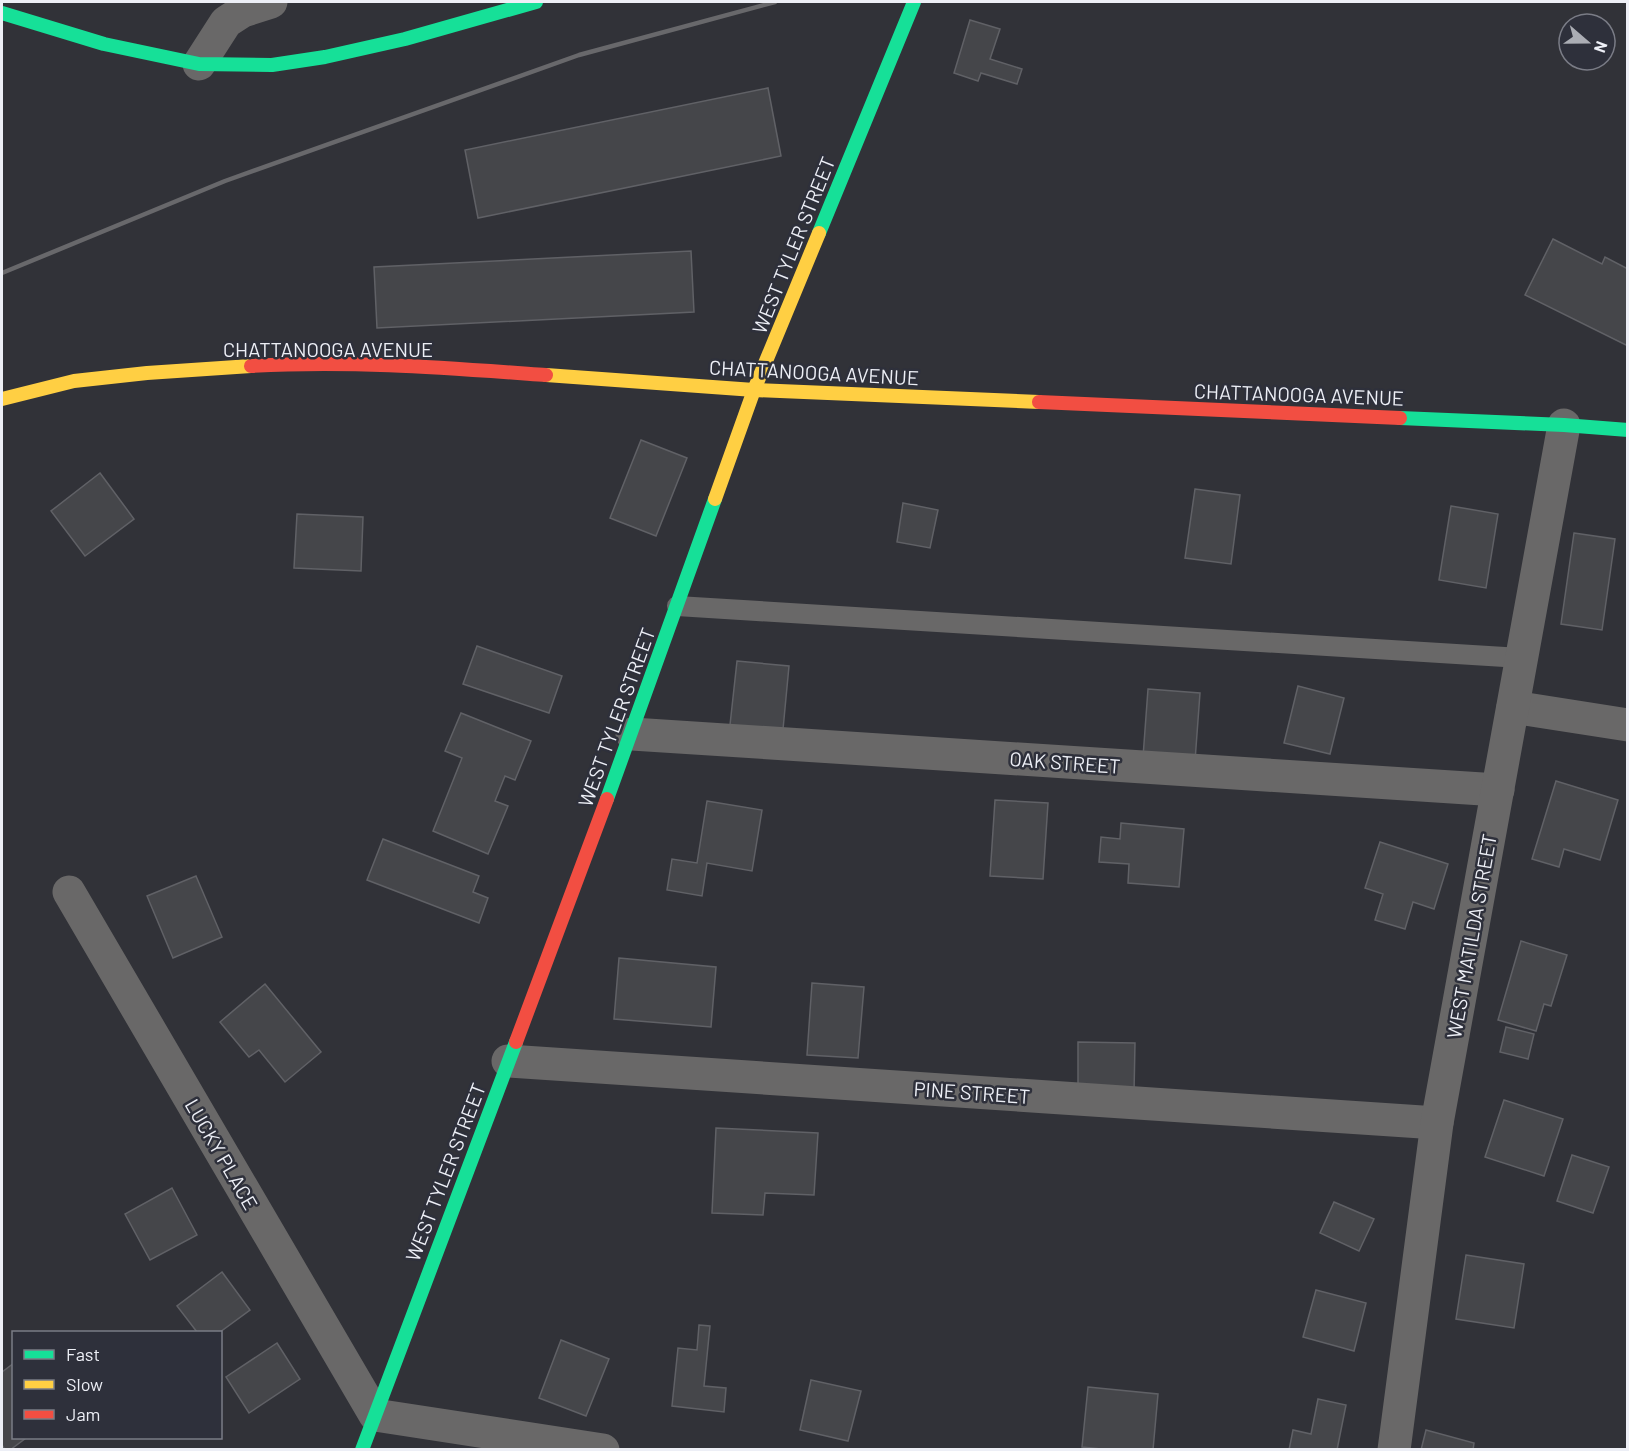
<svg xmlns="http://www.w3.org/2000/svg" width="1629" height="1451" font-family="Barlow,sans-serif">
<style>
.building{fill:#45464a;stroke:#606166;stroke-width:1.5}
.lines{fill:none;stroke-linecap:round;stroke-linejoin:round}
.lane{stroke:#696868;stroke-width:20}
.street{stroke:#696868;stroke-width:33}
.fast{stroke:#16e098;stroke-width:14}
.slow{stroke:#ffcf43;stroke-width:14}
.jam{stroke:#f24e42;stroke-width:14}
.rail{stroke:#68686b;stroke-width:4.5}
.labels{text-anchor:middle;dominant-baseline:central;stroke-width:5;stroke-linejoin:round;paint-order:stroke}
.street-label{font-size:20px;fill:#edeff6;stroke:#2e303b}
</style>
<rect width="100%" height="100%" fill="#313238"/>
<g class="building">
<polygon points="970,20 1000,29 990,59 1022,69 1017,84 981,73 978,81 954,73"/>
<polygon points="768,88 781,156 478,218 465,150"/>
<polygon points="1553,239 1602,264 1605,257 1628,269 1628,346 1525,295"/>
<polygon points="691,251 694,312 377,328 374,267"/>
<polygon points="641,440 687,458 656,536 610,518"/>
<polygon points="100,473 134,519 85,556 51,511"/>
<polygon points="1195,489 1240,495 1231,564 1185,558"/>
<polygon points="903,503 938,510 930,548 897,542"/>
<polygon points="1451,506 1498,514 1486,588 1439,580"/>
<polygon points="297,514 363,517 361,571 294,568"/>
<polygon points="1574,533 1615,539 1602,630 1561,624"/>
<polygon points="477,646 562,676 549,713 463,684"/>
<polygon points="737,661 789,666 782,740 729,734"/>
<polygon points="1298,686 1344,698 1330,754 1284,743"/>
<polygon points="1148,689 1200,693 1195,761 1143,757"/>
<polygon points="461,713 531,741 515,780 505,776 495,801 508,806 488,854 433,831 462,758 445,751"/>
<polygon points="1556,781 1618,800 1600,860 1564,849 1559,867 1532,859"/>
<polygon points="995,800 1048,803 1043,879 990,876"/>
<polygon points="707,801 762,810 752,871 707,863 702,896 667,890 672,859 697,863"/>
<polygon points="1121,823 1184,829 1179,887 1128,883 1129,864 1099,862 1101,837 1120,839"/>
<polygon points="383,839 479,876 473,892 488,898 479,923 367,880"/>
<polygon points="1380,842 1448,864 1434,909 1413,902 1405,929 1375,920 1383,894 1365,888"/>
<polygon points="196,876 222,937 173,958 147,896"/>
<polygon points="1521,941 1567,955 1551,1006 1544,1004 1536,1031 1498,1020"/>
<polygon points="619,958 716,967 711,1027 614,1019"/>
<polygon points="812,983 864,987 858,1058 807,1055"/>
<polygon points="265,984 321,1052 285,1082 259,1050 249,1057 220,1022"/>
<polygon points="1506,1027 1534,1034 1528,1059 1500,1052"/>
<polygon points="1078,1042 1135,1043 1134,1093 1078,1092"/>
<polygon points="1504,1100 1563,1119 1544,1176 1485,1157"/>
<polygon points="716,1128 818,1133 814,1195 765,1193 763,1215 712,1213"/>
<polygon points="1572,1155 1609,1167 1593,1213 1557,1201"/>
<polygon points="172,1188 197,1235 150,1260 125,1214"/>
<polygon points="1334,1202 1374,1219 1359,1251 1320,1233"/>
<polygon points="1466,1255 1524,1264 1514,1328 1456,1319"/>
<polygon points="222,1272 250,1310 220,1332 197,1332 177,1306"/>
<polygon points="1316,1290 1366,1303 1354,1351 1303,1337"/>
<polygon points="699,1325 710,1326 704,1386 726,1388 724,1412 672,1406 678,1348 697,1350"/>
<polygon points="561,1340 609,1359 586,1416 539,1398"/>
<polygon points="277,1343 300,1379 249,1413 226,1377"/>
<polygon points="14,1363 14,1438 26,1438 10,1450 5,1450 2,1445 2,1372"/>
<polygon points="811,1380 861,1391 848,1441 800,1430"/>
<polygon points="1088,1387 1158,1394 1153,1450 1111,1450 1082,1447"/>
<polygon points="1318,1399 1346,1405 1337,1450 1289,1450 1293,1430 1311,1434"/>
<polygon points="1426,1430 1474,1443 1473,1450 1421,1450"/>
</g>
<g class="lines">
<polyline class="lane" points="677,606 1521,658"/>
<g class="street">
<polyline points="199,64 226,22 243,11 271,2"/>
<polyline points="1513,707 1628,725"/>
<polyline points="632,734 1498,790"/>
<polyline points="69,892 375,1415 603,1450"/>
<polyline points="508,1061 1437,1123"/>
<polyline points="1394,1450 1437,1123 1564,425"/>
</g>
<g class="fast">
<polyline points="2,13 104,44 199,64 272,65 325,57 405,39 536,2"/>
<polyline points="819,233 914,2"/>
<polyline points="1400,418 1564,425 1628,430"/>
<polyline points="607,799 715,499"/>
<polyline points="362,1450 516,1042"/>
</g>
<g class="slow">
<polyline points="546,375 754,390 1039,402"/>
<polyline points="2,399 74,381 147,373 251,366"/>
<polyline points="715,499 754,390 819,233"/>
</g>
<g class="jam">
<path d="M 251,366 C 349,360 448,368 546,375"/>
<polyline points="1039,402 1400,418"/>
<polyline points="516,1042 607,799"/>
</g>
<polyline class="rail" points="2,273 225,181 579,55 775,2"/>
</g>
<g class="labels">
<g class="street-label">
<text transform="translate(793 245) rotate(-68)">WEST TYLER STREET</text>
<text x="328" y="349">CHATTANOOGA AVENUE</text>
<text transform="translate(814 372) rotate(3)">CHATTANOOGA AVENUE</text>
<text transform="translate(1299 394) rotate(2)">CHATTANOOGA AVENUE</text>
<text transform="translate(616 717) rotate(-70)">WEST TYLER STREET</text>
<text transform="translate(1065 762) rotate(4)">OAK STREET</text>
<text transform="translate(1471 936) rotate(-80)">WEST MATILDA STREET</text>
<text transform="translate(972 1092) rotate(4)">PINE STREET</text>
<text transform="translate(222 1154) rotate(60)">LUCKY PLACE</text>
<text transform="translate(445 1172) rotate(-69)">WEST TYLER STREET</text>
</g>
</g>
<rect width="1629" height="1451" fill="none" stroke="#edeff6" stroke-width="6"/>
<rect x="12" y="1331" width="210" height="108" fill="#2e303b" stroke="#7a7c86" stroke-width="1.5"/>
<rect x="24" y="1350" width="30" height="9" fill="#16e098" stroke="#7a7c86" stroke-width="1.5"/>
<text x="66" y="1361" font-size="18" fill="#edeff6">Fast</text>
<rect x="24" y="1380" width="30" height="9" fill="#ffcf43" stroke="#7a7c86" stroke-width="1.5"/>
<text x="66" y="1391" font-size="18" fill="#edeff6">Slow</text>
<rect x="24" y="1410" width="30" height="9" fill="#f24e42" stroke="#7a7c86" stroke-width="1.5"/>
<text x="66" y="1421" font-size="18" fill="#edeff6">Jam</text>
<g transform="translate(1587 42) rotate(110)"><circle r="28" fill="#2e303b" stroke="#7a7c86" stroke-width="1.5"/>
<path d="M0-4.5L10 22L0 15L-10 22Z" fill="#abadb4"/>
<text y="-9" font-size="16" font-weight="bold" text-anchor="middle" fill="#edeff6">N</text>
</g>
</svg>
